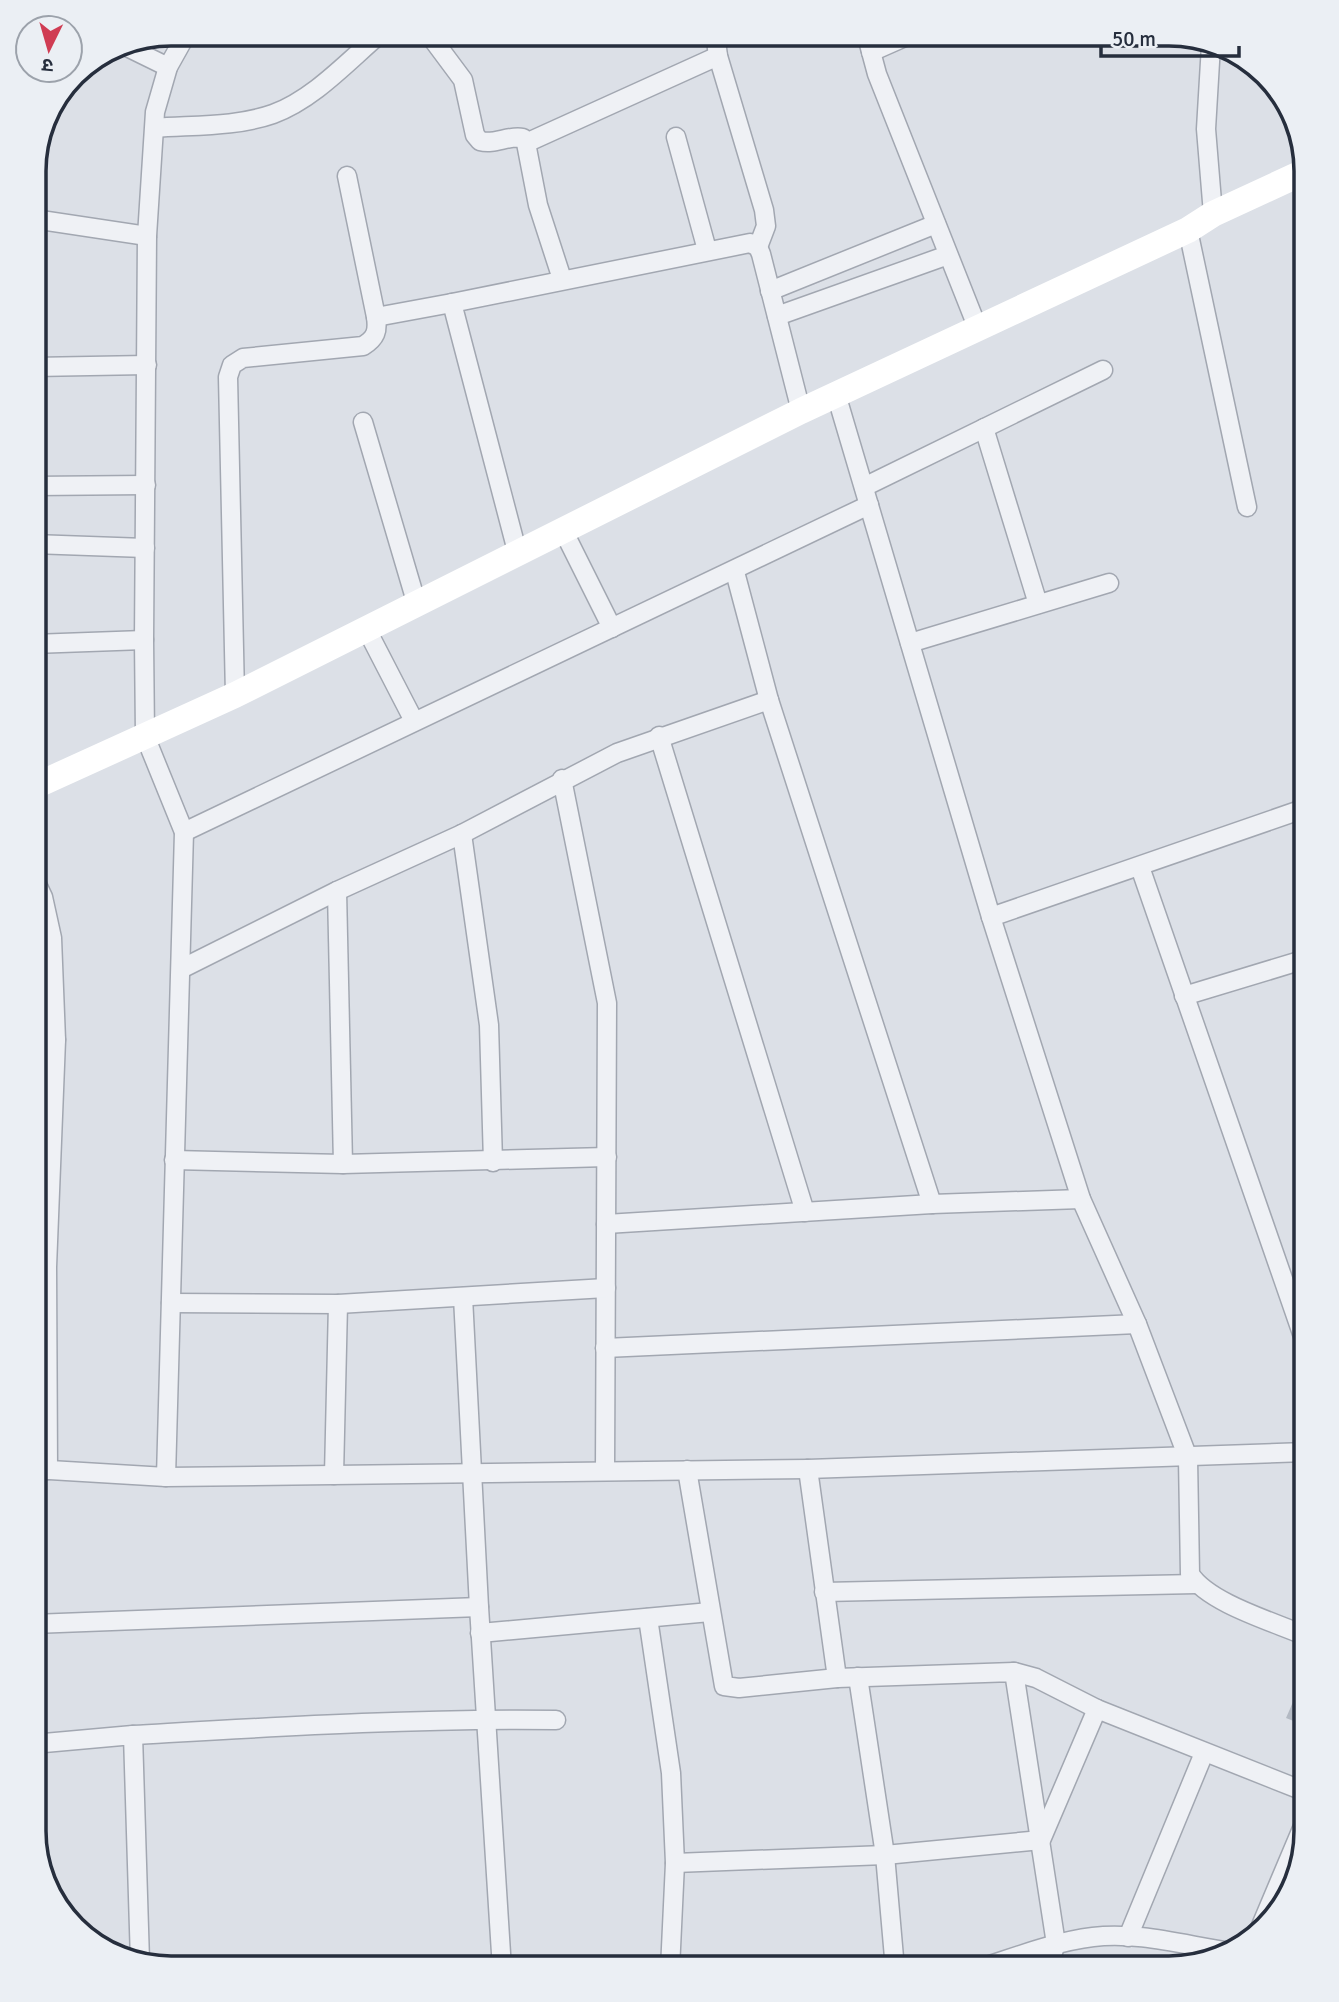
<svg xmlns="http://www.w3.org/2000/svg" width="1339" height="2002" font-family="Signika,'Noto Sans Devanagari',sans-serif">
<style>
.building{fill:#b3b9c3}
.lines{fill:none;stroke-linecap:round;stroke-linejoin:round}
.street-casing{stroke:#a2a7b1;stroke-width:21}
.street{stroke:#eff1f5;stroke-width:18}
.secondary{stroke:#fff;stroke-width:26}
.rim{fill:none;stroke:#262e3d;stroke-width:3.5}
</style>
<rect width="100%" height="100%" fill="#dce0e7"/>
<polygon class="building" points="1306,1672 1306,1726 1286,1718"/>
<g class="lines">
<g class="street-casing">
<g id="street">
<path d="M 428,33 L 463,80 L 475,135 L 480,141 C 495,145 508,135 523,138 L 526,143 L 538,205 L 562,279"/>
<polyline points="715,33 718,56 764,210 766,226 758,247"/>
<polyline points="866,33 877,74 978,329"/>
<polyline points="119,43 168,67"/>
<polyline points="1211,45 1206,129 1213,214"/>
<polyline points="871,52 914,33"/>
<path d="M 155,128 C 194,125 236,127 273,114 C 314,99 348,61 381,33"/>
<polyline points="676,137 707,250"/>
<polyline points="526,143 718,56"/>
<polyline points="34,219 147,236"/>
<polyline points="1188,230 1247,507"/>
<polyline points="770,291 936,224"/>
<polyline points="777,316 948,255"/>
<polyline points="376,317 452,303"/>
<polyline points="33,367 147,365"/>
<path d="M 836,394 L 991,917 L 1081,1199 L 1137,1324 L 1188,1458 L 1190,1574 C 1208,1603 1274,1622 1306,1636"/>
<polyline points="363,422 417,605"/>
<polyline points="984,428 1038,604"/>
<polyline points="33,486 146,485"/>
<polyline points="864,487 1103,370"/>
<polyline points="564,532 612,628"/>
<polyline points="33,544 145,548"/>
<polyline points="518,555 452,303 750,243 758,247 761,254 801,411"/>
<polyline points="735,572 769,700 932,1204"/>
<polyline points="367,630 414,721"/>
<polyline points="910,643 1109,583"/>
<polyline points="33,644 144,640"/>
<path d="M 235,695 L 228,377 L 232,365 L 243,358 L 363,346 C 376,338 378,331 376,317 L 347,176"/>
<polyline points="659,736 805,1212"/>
<polyline points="562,779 607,1003 605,1470"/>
<polyline points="184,832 869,505"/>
<polyline points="462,834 489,1025 493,1162"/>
<polyline points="1140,867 1306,1345"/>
<polyline points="33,876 43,897 52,938 56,1040 47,1267 48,1470"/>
<polyline points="337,891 343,1164"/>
<polyline points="991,917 1306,808"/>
<polyline points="181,969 337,891 462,834 617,753 769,700"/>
<polyline points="1184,996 1306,959"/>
<polyline points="33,1051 56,1040"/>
<polyline points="174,1160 343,1164 607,1157"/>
<polyline points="606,1224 932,1204 1081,1199"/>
<polyline points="463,1297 479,1607 502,1969"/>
<polyline points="171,1303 338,1304 606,1288"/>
<polyline points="605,1348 1137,1324"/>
<polyline points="33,1469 166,1477 184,832 145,736 144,640 147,236 155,112 168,67 187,33"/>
<polyline points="808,1469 837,1678"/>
<polyline points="687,1470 724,1686 739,1688 837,1678 1014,1672 1056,1944 1047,1969"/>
<polyline points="334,1475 338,1304"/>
<polyline points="166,1477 808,1469 1306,1452"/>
<polyline points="824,1592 1196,1584"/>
<polyline points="648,1618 671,1773 675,1863 670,1969"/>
<polyline points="33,1624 479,1607"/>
<polyline points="480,1633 710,1612"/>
<polyline points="1014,1672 1036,1678 1097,1709 1306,1792"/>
<polyline points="858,1677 885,1855 895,1969"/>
<path d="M 133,1735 C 274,1727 415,1718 556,1720"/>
<polyline points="33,1744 133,1735 140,1961"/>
<polyline points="675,1863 885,1855 1041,1840 1097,1709"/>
<polyline points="1260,1928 1306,1819"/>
<polyline points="1128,1937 1204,1753"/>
<path d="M 978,1969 C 1016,1957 1053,1942 1093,1937 C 1137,1931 1188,1946 1232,1952"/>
</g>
</g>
<use href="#street" class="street"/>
<polyline class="secondary" points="33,787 235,695 801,411 1188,230 1213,214 1306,171"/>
</g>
<path d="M0 0H1339V2002H0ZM171 46H1169A125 125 0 0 1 1294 171V1831A125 125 0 0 1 1169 1956H171A125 125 0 0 1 46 1831V171A125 125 0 0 1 171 46Z" fill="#ebeff4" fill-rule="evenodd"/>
<path class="rim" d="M171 46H1169A125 125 0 0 1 1294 171V1831A125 125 0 0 1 1169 1956H171A125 125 0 0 1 46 1831V171A125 125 0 0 1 171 46Z"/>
<g transform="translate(49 49) rotate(185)"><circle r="33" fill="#ebeff4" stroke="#9ca2ab" stroke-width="2"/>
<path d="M0-5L12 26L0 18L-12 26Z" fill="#d03c53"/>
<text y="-10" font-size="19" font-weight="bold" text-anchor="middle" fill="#262e3d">उ</text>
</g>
<path d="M1101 46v10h138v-10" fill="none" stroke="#262e3d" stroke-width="3.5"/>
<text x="1112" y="46" font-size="21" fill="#262e3d" stroke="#ebeff4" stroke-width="5" paint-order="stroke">50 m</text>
</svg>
